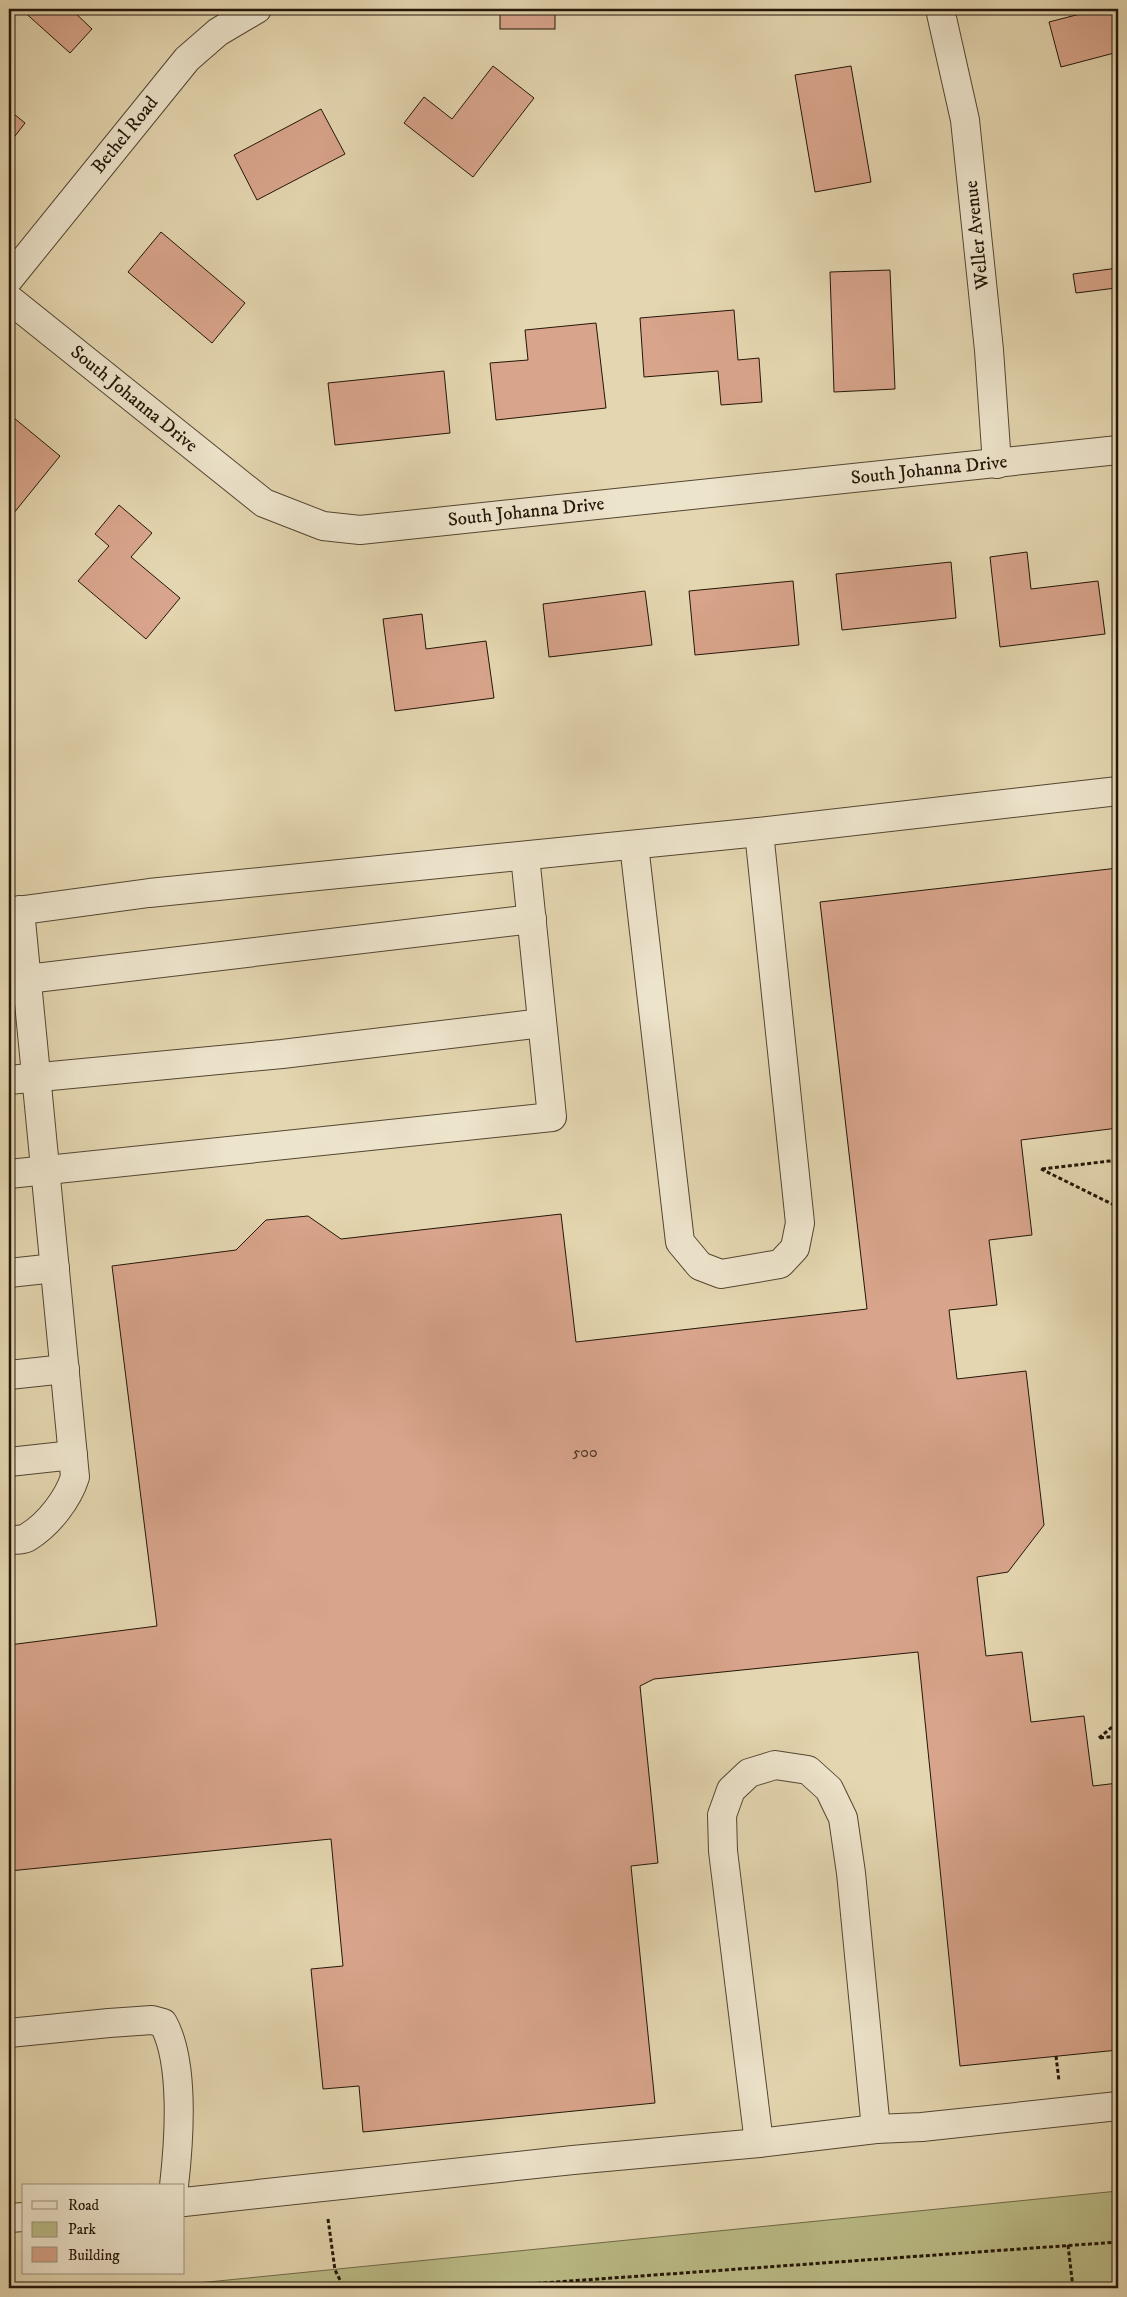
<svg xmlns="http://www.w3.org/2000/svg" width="1127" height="2297" font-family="'IM FELL DW Pica',serif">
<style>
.green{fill:#bbbc87;stroke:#6f6948}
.building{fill:#d8a48b;stroke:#231608}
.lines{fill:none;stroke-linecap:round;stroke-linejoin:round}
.minor-casing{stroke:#534632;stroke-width:30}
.path{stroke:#231608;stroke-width:3;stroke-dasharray:4 2.5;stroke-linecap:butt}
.minor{stroke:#ede4cc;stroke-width:28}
.labels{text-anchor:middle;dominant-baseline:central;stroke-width:5;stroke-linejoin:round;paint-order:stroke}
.number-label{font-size:16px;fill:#503a29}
.street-label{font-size:19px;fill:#231608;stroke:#ede4cc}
</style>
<rect width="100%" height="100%" fill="#e4d6b0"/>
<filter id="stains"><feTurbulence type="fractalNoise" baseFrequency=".004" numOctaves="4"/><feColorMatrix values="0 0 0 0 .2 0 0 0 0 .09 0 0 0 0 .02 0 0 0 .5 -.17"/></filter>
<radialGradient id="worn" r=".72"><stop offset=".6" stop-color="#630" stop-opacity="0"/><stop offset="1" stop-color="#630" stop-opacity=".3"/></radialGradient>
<polygon class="green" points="1118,2191 1118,2288 148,2288"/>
<g class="building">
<polygon points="21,9 71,9 92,29 70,53"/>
<rect x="500" y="9" width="55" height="20"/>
<polygon points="780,9 797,9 781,12"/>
<polygon points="1079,9 1118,9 1118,52 1061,67 1049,22 1080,14"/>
<polygon points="493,66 534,98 473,177 404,123 424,97 452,119"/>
<polygon points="851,66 871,182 815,192 795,75"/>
<polygon points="321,109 345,154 257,200 234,155"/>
<polygon points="9,110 25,123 9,144"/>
<polygon points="161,232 245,303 212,343 128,272"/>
<polygon points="1118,268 1118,304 1116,288 1076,293 1073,274"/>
<polygon points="890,270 895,389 834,392 830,272"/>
<polygon points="734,310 738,360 759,358 762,402 721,405 718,371 644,377 640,318"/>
<polygon points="596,323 606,408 496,420 490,363 528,360 525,330"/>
<polygon points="444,371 450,433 335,445 328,383"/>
<polygon points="14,418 60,456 9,519 9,424"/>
<polygon points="119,505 152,533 131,557 180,598 146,639 78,581 109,546 95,534"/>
<polygon points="1027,552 1031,589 1098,581 1105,634 1000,647 990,557"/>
<polygon points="951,562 956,618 842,630 836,574"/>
<polygon points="793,581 799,645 695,655 689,591"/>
<polygon points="645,591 652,645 549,657 543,604"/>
<polygon points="422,614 426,649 486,641 494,698 395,711 383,619"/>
<polygon points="1118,868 1118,1128 1021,1140 1032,1235 989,1240 997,1305 949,1310 957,1379 1026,1371 1044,1525 1008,1572 977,1577 986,1656 1022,1652 1031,1722 1084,1716 1093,1786 1118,1783 1118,2050 960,2066 918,1652 654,1679 640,1686 658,1863 631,1866 655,2103 363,2132 359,2086 323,2089 311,1969 343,1966 331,1839 9,1871 9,1645 157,1626 112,1266 236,1250 266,1220 308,1216 341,1239 561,1214 576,1342 867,1309 820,902"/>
</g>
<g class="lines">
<g class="minor-casing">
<g id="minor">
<polyline points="940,9 965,120 989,350 997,464"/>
<polyline points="9,279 187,59 218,32 257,9"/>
<polyline points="9,299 264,503 323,526 360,530 1118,450"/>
<polyline points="634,845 680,1242 700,1266 721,1274 780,1264 795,1248 800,1223 759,832"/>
<polyline points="9,912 149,893 759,832 1118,791"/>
<polyline points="10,981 532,919"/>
<polyline points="9,1080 282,1054 542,1023"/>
<polyline points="9,1174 552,1117 525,856"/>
<polyline points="9,1273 55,1268"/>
<polyline points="9,1375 65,1369"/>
<polyline points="9,1462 73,1455"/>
<path d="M 9,1540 C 15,1540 24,1540 28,1537 C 49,1524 68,1499 75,1477 L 20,910"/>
<path d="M 9,2033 L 109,2023 L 152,2020 L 163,2023 C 185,2062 179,2142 174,2186"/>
<polyline points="759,2143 723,1851 722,1815 731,1790 749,1773 775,1765 808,1770 829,1789 843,1818 851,1873 876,2129"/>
<polyline points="184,2202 573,2160 759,2143 876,2129 922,2127 1118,2106"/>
<polyline points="9,2218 24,2217"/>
</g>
</g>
<g class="path">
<polyline points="1041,1169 1118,1207"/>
<polyline points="1042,1169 1118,1160"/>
<polyline points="1099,1738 1118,1722"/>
<polyline points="1100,1738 1118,1736"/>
<polyline points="1056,2056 1059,2081"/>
<polyline points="328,2219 335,2270 344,2288 347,2288"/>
<polyline points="1068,2245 1073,2288"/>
<polyline points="472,2288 1118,2242"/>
</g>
<use href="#minor" class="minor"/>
</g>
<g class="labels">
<g class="number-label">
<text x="585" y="1452">500</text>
</g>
<g class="street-label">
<text transform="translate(125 135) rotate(-51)">Bethel Road</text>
<text transform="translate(977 235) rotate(-96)">Weller Avenue</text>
<text transform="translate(134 399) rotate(39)">South Johanna Drive</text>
<text transform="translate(929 470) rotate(-6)">South Johanna Drive</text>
<text transform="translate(526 512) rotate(-6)">South Johanna Drive</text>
</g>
</g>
<rect width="1127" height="2297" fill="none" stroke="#e4d6b0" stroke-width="30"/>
<rect x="10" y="10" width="1107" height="2277" fill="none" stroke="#231608" stroke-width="2.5"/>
<rect x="15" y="15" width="1097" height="2267" fill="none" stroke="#231608"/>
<rect x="22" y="2184" width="162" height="90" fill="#ede4cc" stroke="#9c927e"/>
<rect x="32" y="2201" width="25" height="8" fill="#ede4cc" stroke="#9c927e"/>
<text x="68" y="2210" font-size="15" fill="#231608">Road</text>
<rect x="32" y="2222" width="25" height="15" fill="#bbbc87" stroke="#9c927e"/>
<text x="68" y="2234" font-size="15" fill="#231608">Park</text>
<rect x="32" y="2247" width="25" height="15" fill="#d8a48b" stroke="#9c927e"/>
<text x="68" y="2260" font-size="15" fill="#231608">Building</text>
<rect width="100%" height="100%" filter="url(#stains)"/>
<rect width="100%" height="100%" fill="url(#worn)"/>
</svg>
